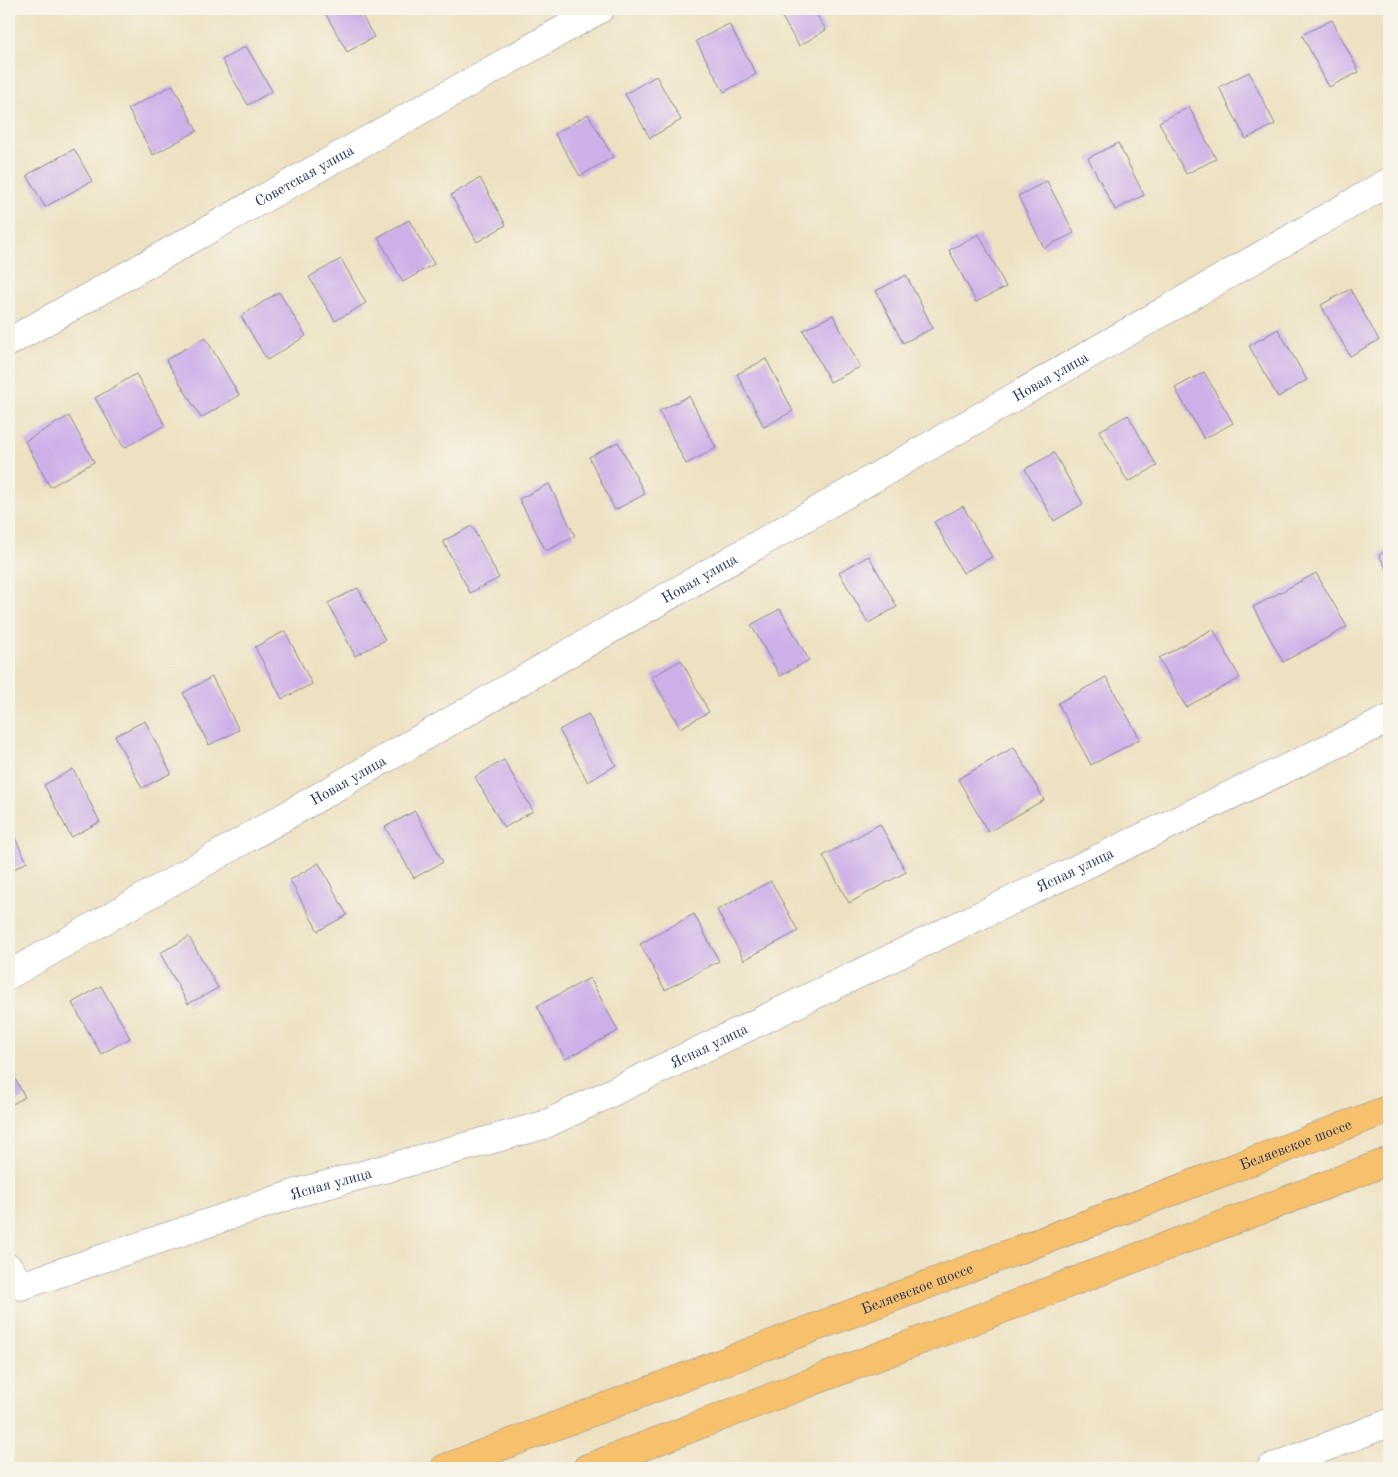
<svg xmlns="http://www.w3.org/2000/svg" width="1398" height="1477" viewBox="0 0 1398 1477" font-family="'Old Standard TT',serif">
	<style>
		.building { fill: #ceb0e9 }
		.lines { fill: none; stroke-linecap: round; stroke-linejoin: round }
		.minor-casing { stroke: #848890; stroke-width: 29 }
		.primary-casing { stroke: #848890; stroke-width: 29 }
		.minor { stroke: #fff; stroke-width: 28 }
		.primary { stroke: #f7c06c; stroke-width: 28 }
		.labels { text-anchor: middle; stroke-width: 4; stroke-linejoin: round; paint-order: stroke }
		.street-label { font-size: 15px; fill: #1b2f5e; stroke: #f7f3e8 }
	</style>
	<rect width="100%" height="100%" fill="#f7f3e8"/>
	<filter id="ink" filterUnits="userSpaceOnUse"><feTurbulence type="fractalNoise" baseFrequency=".02" numOctaves="2"/><feDisplacementMap in="SourceGraphic" scale="10" xChannelSelector="R" yChannelSelector="G"/><feConvolveMatrix kernelMatrix="1 2 1 2 8 2 1 2 1" color-interpolation-filters="sRGB"/></filter>
	<filter id="wash" filterUnits="userSpaceOnUse"><feTurbulence type="fractalNoise" baseFrequency=".0096" numOctaves="4" result="noise"/><feDisplacementMap in="SourceGraphic" scale="20" xChannelSelector="R" yChannelSelector="G"/><feGaussianBlur stdDeviation="1.12" result="paint"/><feColorMatrix in="noise" values="0 0 0 0 0 0 0 0 0 0 0 0 0 0 0 0 0 1.4 0 .05"/><feComposite in="paint" operator="in"/></filter>
	<g filter="url(#wash)">
		<rect width="100%" height="100%" fill="#ede1c1"/>
		<g id="blocks">
			<g class="building">
				<path d="M323 9H358L374 37 347 52Z"/>
				<path d="M777 9H813L826 30 799 46Z"/>
				<path d="M1332 20 1359 72 1329 87 1302 35Z"/>
				<path d="M729 24 756 74 724 92 696 41Z"/>
				<path d="M246 46 272 91 248 105 222 60Z"/>
				<path d="M1249 72 1275 124 1246 139 1219 87Z"/>
				<path d="M656 76 681 120 650 138 625 94Z"/>
				<path d="M173 85 197 131 153 155 128 109Z"/>
				<path d="M1189 107 1216 159 1186 174 1159 122Z"/>
				<path d="M588 114 613 157 580 176 555 134Z"/>
				<path d="M1118 143 1144 195 1115 210 1088 158Z"/>
				<path d="M74 149 92 181 45 207 27 175Z"/>
				<path d="M480 178 506 225 477 242 451 195Z"/>
				<path d="M1047 181 1074 233 1044 248 1018 196Z"/>
				<path d="M409 220 434 264 403 282 378 237Z"/>
				<path d="M979 234 1006 287 976 302 949 250Z"/>
				<path d="M341 259 366 303 335 321 309 277Z"/>
				<path d="M906 275 933 328 903 343 876 291Z"/>
				<path d="M1350 289 1379 340 1350 356 1321 305Z"/>
				<path d="M279 292 306 336 267 360 241 316Z"/>
				<path d="M833 315 860 367 830 382 803 330Z"/>
				<path d="M1278 329 1307 380 1278 397 1249 346Z"/>
				<path d="M205 337 239 395 201 418 166 360Z"/>
				<path d="M766 359 793 411 764 427 737 374Z"/>
				<path d="M1204 372 1233 423 1204 439 1175 388Z"/>
				<path d="M136 374 165 425 124 448 95 398Z"/>
				<path d="M689 396 716 448 686 464 659 411Z"/>
				<path d="M1128 415 1157 466 1128 482 1099 431Z"/>
				<path d="M69 416 94 462 50 487 25 441Z"/>
				<path d="M618 442 645 494 615 510 589 457Z"/>
				<path d="M1054 453 1083 504 1054 521 1025 469Z"/>
				<path d="M549 484 575 536 546 551 519 499Z"/>
				<path d="M963 506 992 557 963 573 934 522Z"/>
				<path d="M472 526 499 578 470 593 443 541Z"/>
				<path d="M1389 549V574L1379 555Z"/>
				<path d="M869 556 897 607 868 623 839 572Z"/>
				<path d="M1316 573 1347 627 1283 662 1253 607Z"/>
				<path d="M358 588 385 640 355 656 328 603Z"/>
				<path d="M780 609 809 660 780 676 751 625Z"/>
				<path d="M1213 629 1240 678 1186 707 1159 658Z"/>
				<path d="M285 631 312 684 282 699 255 647Z"/>
				<path d="M681 660 709 712 680 728 652 677Z"/>
				<path d="M212 677 239 730 209 745 183 693Z"/>
				<path d="M1106 677 1140 739 1091 765 1058 703Z"/>
				<path d="M588 714 616 765 588 782 559 730Z"/>
				<path d="M145 721 171 773 142 788 115 736Z"/>
				<path d="M1014 747 1044 800 988 832 958 779Z"/>
				<path d="M504 760 533 811 504 828 475 777Z"/>
				<path d="M73 769 100 822 71 837 44 785Z"/>
				<path d="M415 811 443 862 414 878 385 827Z"/>
				<path d="M880 824 906 872 849 903 823 856Z"/>
				<path d="M9 826 27 862 9 872Z"/>
				<path d="M319 863 347 915 318 931 290 880Z"/>
				<path d="M771 881 798 931 744 960 717 910Z"/>
				<path d="M694 914 719 961 665 990 640 944Z"/>
				<path d="M189 937 218 988 188 1004 160 953Z"/>
				<path d="M590 978 618 1031 565 1059 537 1006Z"/>
				<path d="M101 986 130 1038 101 1054 72 1003Z"/>
				<path d="M9 1068 25 1097 9 1106Z"/>
			</g>
		</g>
	</g>
	<g filter="url(#ink)">
		<use href="#blocks" fill-opacity="0" stroke="#848890" stroke-width="1"/>
		<g class="lines">
			<defs>
				<g id="minor">
					<path id="s1" d="M9 342 600 9"/>
					<path id="s2" d="M9 975 1389 182"/>
					<path id="s3" d="M9 1268 21 1286 300 1192 544 1125 1389 719"/>
					<path d="M1271 1468 1389 1423"/>
				</g>
				<g id="primary">
					<path id="s4" d="M445 1468 1389 1109"/>
					<path d="M587 1468 1389 1161"/>
				</g>
			</defs>
			<use href="#minor" class="minor-casing"/>
			<use href="#primary" class="primary-casing"/>
			<use href="#minor" class="minor"/>
			<use href="#primary" class="primary"/>
		</g>
	</g>
	<g class="labels">
		<g class="street-label">
			<text dy="5" stroke="none"><textPath href="#s1" startOffset="339">Советская улица</textPath></text>
			<text dy="5" stroke="none"><textPath href="#s2" startOffset="1201">Новая улица</textPath></text>
			<text dy="5" stroke="none"><textPath href="#s2" startOffset="796">Новая улица</textPath></text>
			<text dy="5" stroke="none"><textPath href="#s2" startOffset="391">Новая улица</textPath></text>
			<text dy="5" stroke="none"><textPath href="#s3" startOffset="1158">Ясная улица</textPath></text>
			<text dy="5" stroke="none"><textPath href="#s3" startOffset="752">Ясная улица</textPath></text>
			<text dy="5" stroke="none"><textPath href="#s4" startOffset="910">Беляевское шоссе</textPath></text>
			<text dy="5" stroke="none"><textPath href="#s3" startOffset="348">Ясная улица</textPath></text>
			<text dy="5" stroke="none"><textPath href="#s4" startOffset="505">Беляевское шоссе</textPath></text>
		</g>
	</g>
	<rect width="1398" height="1477" fill="none" stroke="#f7f3e8" stroke-width="30"/>
</svg>
